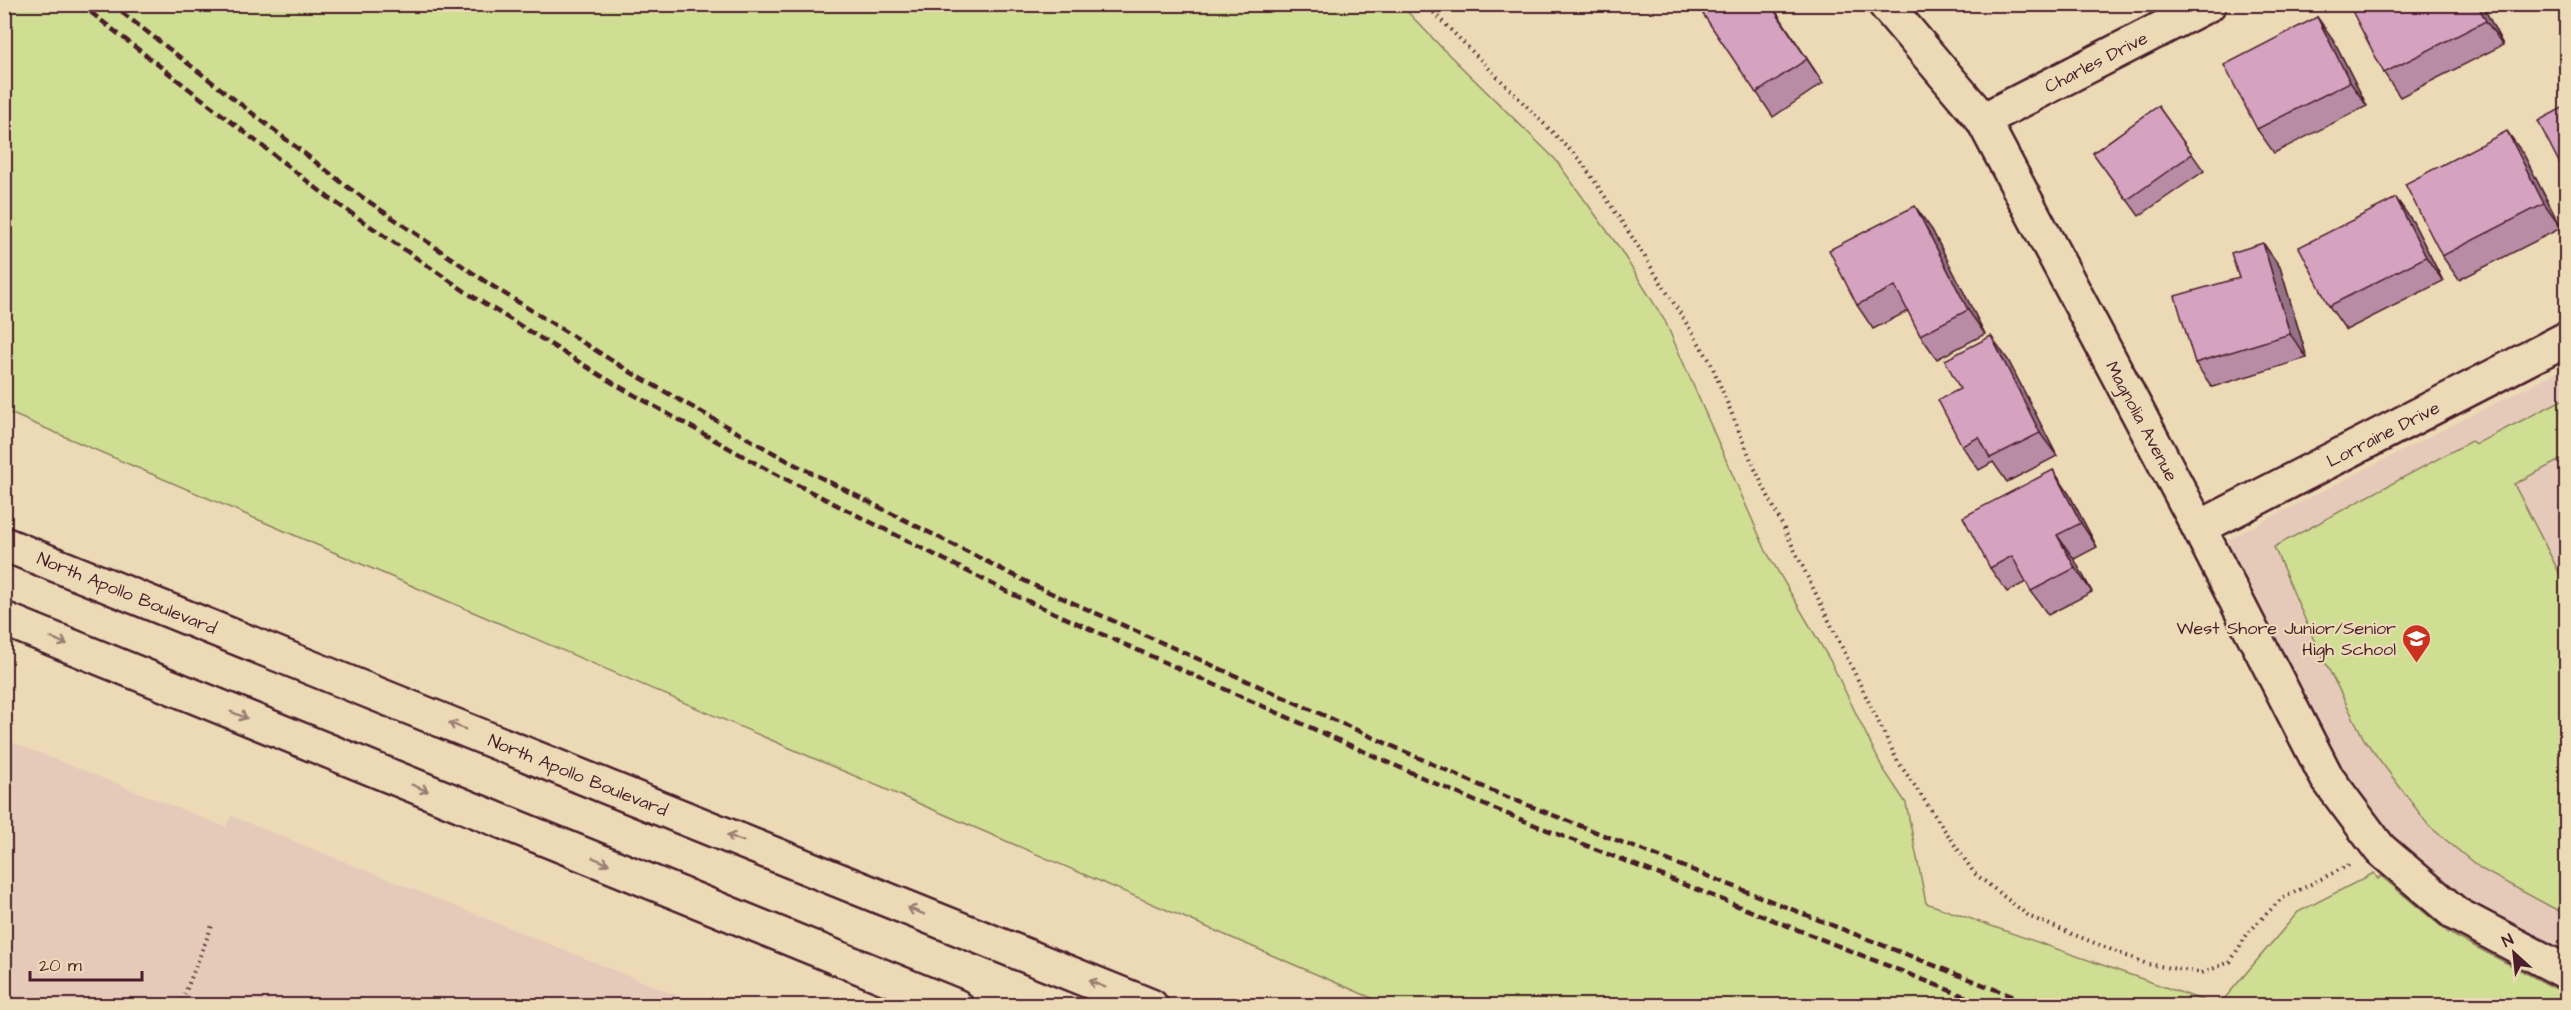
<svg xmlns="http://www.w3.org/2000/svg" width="2571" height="1010" viewBox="0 0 2571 1010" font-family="'Architects Daughter',sans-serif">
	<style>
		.built { fill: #e5cab9 }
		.green { fill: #cfde92; stroke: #8c7e5e; stroke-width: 1.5 }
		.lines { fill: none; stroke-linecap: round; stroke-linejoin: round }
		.minor-casing { stroke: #4a1f2b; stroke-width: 38 }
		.path { stroke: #4a1f2b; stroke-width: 4; stroke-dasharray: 1.5 4.5; stroke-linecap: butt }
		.minor { stroke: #ecdab7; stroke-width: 33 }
		.rail { stroke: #4a1f2b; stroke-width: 4.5; stroke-dasharray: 9 4.5; stroke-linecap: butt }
		.wall { fill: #b78ca4; stroke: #4a1f2b; stroke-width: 1.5 }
		.shaded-wall { fill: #957286; stroke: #4a1f2b; stroke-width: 1.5 }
		.building { fill: #d5a3bf; stroke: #4a1f2b; stroke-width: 1.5 }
		.oneway { stroke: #9b7c71 }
		.labels { text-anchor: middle; stroke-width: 4.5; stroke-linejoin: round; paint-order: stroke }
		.street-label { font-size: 18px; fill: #4a1f2b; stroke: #ecdab7 }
		.poi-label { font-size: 18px; fill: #4a1f2b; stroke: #ecdab7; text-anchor: end }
	</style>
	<rect width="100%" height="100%" fill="#ecdab7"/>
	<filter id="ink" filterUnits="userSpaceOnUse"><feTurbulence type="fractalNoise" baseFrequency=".0167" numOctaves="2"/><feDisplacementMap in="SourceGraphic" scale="12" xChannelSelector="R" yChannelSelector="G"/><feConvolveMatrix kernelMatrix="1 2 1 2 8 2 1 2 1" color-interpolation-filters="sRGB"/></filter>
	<g filter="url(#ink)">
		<g class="built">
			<path d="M2566 367V972L2380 849 2209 549Z"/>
			<path d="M4 739 226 827 231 816 701 1005H5Z"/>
		</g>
		<g class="green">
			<path d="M5 4 1401 5 1443 49 1555 159 1618 246 1665 321 1766 551 1831 662 1882 767 1906 803 1926 903 2216 1005H1388L5 411Z"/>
			<path d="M2566 398V457L2514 484 2566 586V915L2481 869 2429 826 2364 739 2313 638 2274 547 2471 441 2476 444Z"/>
			<path d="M2374 873 2378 879 2381 876 2449 933 2566 994V1005H2219L2298 912Z"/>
		</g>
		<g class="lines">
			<defs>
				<g id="minor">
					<path d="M1885 4 1983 120 2199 528 2327 778 2380 849 2456 914 2566 972"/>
					<path d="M1983 120 2209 4"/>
					<path d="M2199 528 2566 339"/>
					<path d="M4 544 1151 1006"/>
					<path d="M4 619 956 1006"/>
				</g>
			</defs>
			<use href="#minor" class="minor-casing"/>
			<g class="path">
				<path d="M1425 4 1581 161 1636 243 1710 361 1753 465 1897 760 1974 873 2030 917 2147 964 2202 973 2230 962 2248 933 2281 899 2349 865"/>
				<path d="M180 1006 213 923"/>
			</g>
			<use href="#minor" class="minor"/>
			<g class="rail">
				<path d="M80 4 329 198 469 294 613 383 768 470 1012 594 1477 802 1989 1006"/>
				<path d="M111 4 349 188 489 284 632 373 788 461 1031 584 1497 793 2037 1006"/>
			</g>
		</g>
		<g class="wall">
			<path d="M1698 4H1771L1823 83 1773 117Z"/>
			<path d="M2482 4 2503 45 2400 97 2384 73Z"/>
			<path d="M2515 4H2534L2520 11Z"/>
			<path d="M2317 17 2334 41 2367 106 2274 153 2257 129Z"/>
			<path d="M2158 106 2204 171 2139 216 2093 153Z"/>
			<path d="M2524 155 2561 228 2459 280 2442 256Z"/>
			<path d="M2413 222 2443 281 2346 330 2329 306Z"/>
			<path d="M1932 230 1985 334 1937 359 1920 335 1908 311 1873 329 1857 305Z"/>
			<path d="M2263 243 2280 267 2307 358 2212 387 2195 363 2239 278Z"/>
			<path d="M2008 360 2057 456 2007 482 1993 462 1979 470 1962 446 1960 389Z"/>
			<path d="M2053 470 2069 494 2097 547 2074 559 2092 592 2048 615 2031 591 2026 582 2007 592 1990 568Z"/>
		</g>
		<g class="shaded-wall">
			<path d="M1770 4H1771L1823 83 1807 59Z"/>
			<path d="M2477 4H2482L2503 45 2486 21Z"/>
			<path d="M2317 17 2334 41 2367 106 2350 82Z"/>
			<path d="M2507 131 2524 155 2561 228 2544 204Z"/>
			<path d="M2396 198 2413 222 2443 281 2426 257Z"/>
			<path d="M1915 206 1932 230 1985 334 1968 310Z"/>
			<path d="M2263 243 2280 267 2307 358 2290 334Z"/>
			<path d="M1991 336 2008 360 2057 456 2040 433Z"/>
			<path d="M2053 470 2069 494 2097 547 2081 523Z"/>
			<path d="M2057 535 2074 559 2092 592 2075 568Z"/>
		</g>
		<g class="building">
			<path d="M1698 4H1770L1807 59 1756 93 1697 5Z"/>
			<path d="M2359 4H2477L2486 21 2384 73 2351 9Z"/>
			<path d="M2317 17 2350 82 2257 129 2224 65Z"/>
			<path d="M2158 106 2192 154 2127 200 2093 153Z"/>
			<path d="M2566 106V176L2538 121Z"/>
			<path d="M2507 131 2544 204 2442 256 2405 184Z"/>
			<path d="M2396 198 2426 257 2329 306 2299 247Z"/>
			<path d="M1915 206 1968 310 1920 335 1895 286 1857 305 1829 250Z"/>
			<path d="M2263 243 2290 334 2195 363 2175 296 2239 278 2231 253Z"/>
			<path d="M1991 336 2040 433 1990 458 1979 437 1962 446 1938 400 1960 389 1945 360Z"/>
			<path d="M2053 470 2081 523 2057 535 2075 568 2031 591 2012 556 1990 568 1963 517Z"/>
		</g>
		<defs><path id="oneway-shaft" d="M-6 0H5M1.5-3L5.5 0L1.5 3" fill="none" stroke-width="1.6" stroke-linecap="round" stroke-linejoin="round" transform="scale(1.5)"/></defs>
		<g class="oneway">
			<use href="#oneway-shaft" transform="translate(59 641) rotate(22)"/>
			<use href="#oneway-shaft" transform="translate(239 715) rotate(22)"/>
			<use href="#oneway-shaft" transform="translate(457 726) rotate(-158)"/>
			<use href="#oneway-shaft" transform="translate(420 788) rotate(22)"/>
			<use href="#oneway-shaft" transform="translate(735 838) rotate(-158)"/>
			<use href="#oneway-shaft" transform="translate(601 861) rotate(22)"/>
			<use href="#oneway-shaft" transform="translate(916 911) rotate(-158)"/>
			<use href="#oneway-shaft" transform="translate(1097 984) rotate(-158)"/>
		</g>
	</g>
	<defs>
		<symbol id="school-pin" viewBox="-11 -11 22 30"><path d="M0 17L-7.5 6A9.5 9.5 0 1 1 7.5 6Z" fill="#c8321e" stroke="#ecdab7"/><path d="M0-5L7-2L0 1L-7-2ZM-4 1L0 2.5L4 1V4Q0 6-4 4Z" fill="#fff"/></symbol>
	</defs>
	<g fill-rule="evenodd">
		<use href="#school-pin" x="2400" y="622" width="33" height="45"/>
	</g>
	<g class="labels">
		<g class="street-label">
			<text transform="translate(2096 62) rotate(-27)" y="6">Charles Drive</text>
			<text transform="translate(2142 421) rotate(62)" y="6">Magnolia Avenue</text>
			<text transform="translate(2383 434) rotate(-27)" y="6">Lorraine Drive</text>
			<text transform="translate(127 593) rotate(22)" y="6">North Apollo Boulevard</text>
			<text transform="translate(578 775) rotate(22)" y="6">North Apollo Boulevard</text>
		</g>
		<g class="poi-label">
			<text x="2396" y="634">West Shore Junior/Senior<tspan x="2396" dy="21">High School</tspan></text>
		</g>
	</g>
	<rect width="2571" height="1010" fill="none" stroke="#ecdab7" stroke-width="24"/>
	<rect x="12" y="12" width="2547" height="986" fill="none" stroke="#4a1f2b" stroke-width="2" filter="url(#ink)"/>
	<g transform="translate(2514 953) rotate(333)" stroke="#ecdab7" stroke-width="4.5" paint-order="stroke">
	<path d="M0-4.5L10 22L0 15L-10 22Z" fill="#4a1f2b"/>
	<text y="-9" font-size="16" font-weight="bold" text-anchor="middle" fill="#4a1f2b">N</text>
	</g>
	<path d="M30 971v9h112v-9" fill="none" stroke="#4a1f2b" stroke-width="3"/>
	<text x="39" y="971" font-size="18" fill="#4a1f2b" stroke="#ecdab7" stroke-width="4.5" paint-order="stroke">20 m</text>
</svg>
